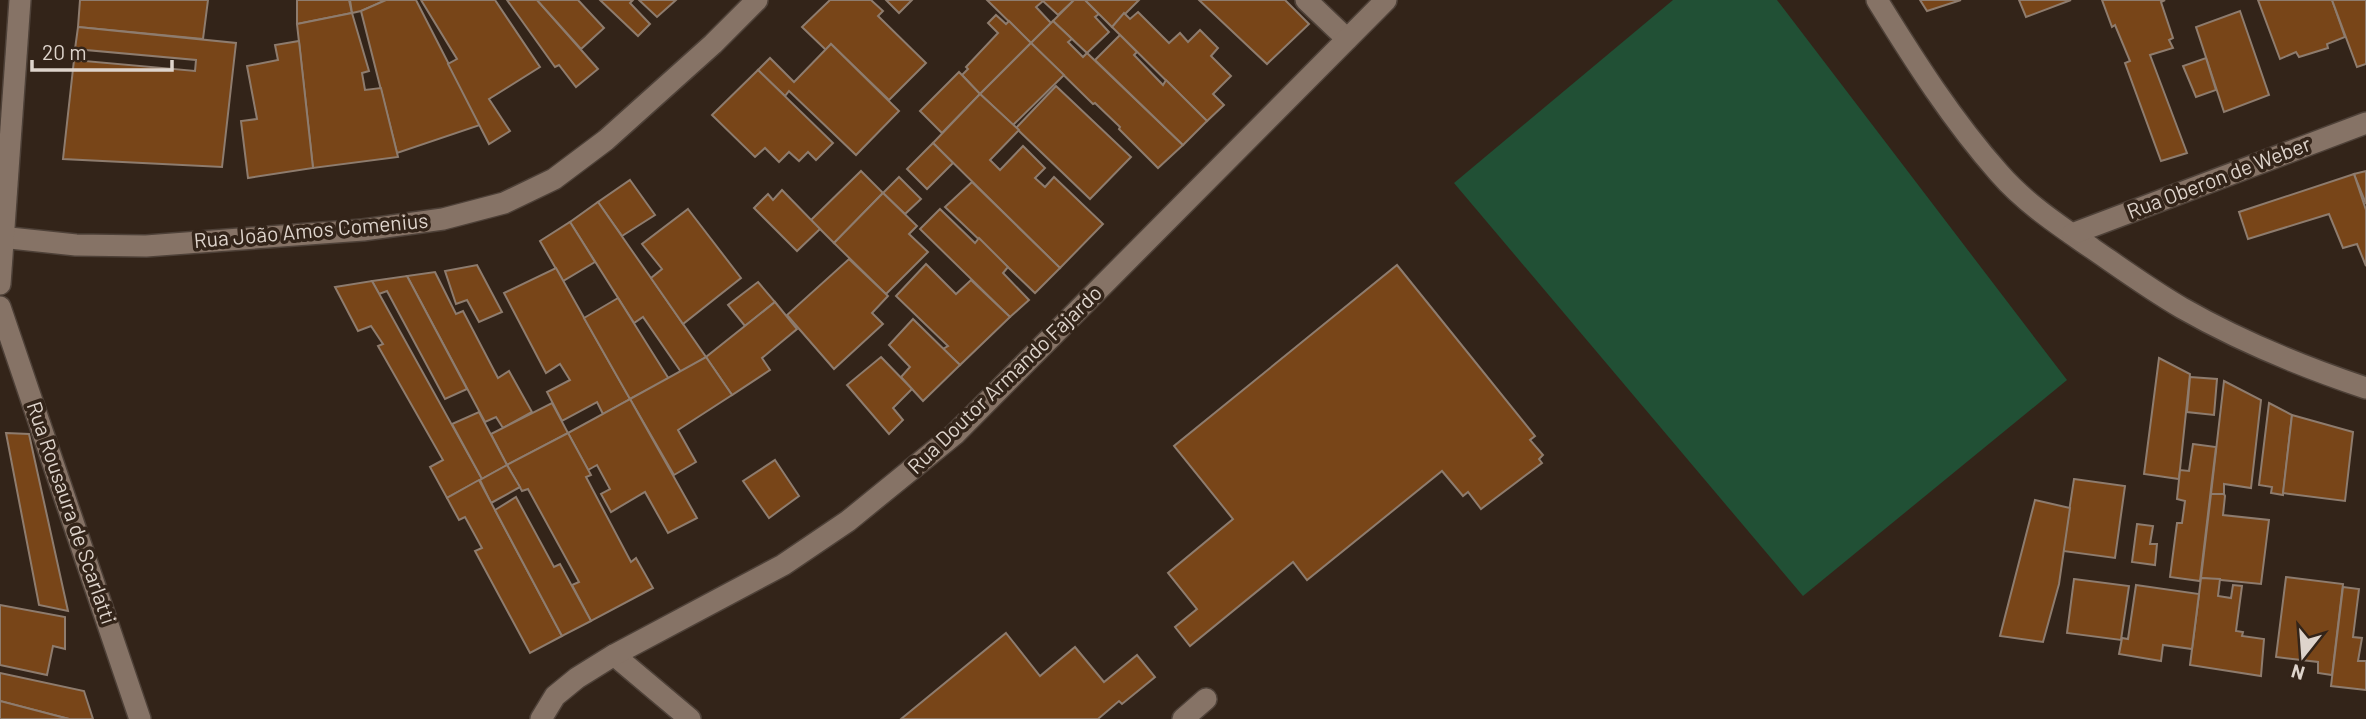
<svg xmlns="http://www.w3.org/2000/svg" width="2366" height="719" viewBox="0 0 2366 719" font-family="Barlow,sans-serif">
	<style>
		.grass { fill: #215035 }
		.building { fill: #784518; stroke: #8e7c6e; stroke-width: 2 }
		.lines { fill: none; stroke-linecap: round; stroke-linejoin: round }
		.lane-casing { stroke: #4e4138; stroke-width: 24 }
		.street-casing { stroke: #4e4138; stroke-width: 24 }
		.lane { stroke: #867366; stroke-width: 21 }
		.street { stroke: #867366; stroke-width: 21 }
		.labels { text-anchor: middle; stroke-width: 7; stroke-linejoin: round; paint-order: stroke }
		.street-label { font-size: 21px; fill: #ded4cc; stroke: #332419 }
	</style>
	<rect width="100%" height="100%" fill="#332419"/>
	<path class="grass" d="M1673 0H1777L2067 380 1803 596 1454 183Z"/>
	<g class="building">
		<path d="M80 0H208L203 39 78 27Z"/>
		<path d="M297 0H349L352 13 297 24Z"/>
		<path d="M350 0H386L361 11 352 13Z"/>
		<path d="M386 0H416L480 125 397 153 361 11Z"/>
		<path d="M421 0H495L540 67 489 99 510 131 489 144 448 64 457 59Z"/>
		<path d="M507 0H537L598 69 576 87 559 65 555 67Z"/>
		<path d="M537 0H578L604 28 581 49Z"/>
		<path d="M600 0H633L630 3 650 24 638 36Z"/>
		<path d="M639 0H676L657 17Z"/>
		<path d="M830 0H871L883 11 878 16 926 63 889 100 831 44 826 50 802 27Z"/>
		<path d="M886 0H912L899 13Z"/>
		<path d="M987 0H1074L1058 15 1043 1 1036 7 1051 23 1031 43Z"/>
		<path d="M1074 0H1085L1099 14 1095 17 1109 32 1087 53 1053 21Z"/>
		<path d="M1085 0H1139L1112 27Z"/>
		<path d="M1199 0H1285L1309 24 1267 64Z"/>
		<path d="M1920 0H1961L1927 11Z"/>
		<path d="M2019 0H2071L2026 17Z"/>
		<path d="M2102 0H2165L2161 2 2173 38 2169 40 2173 48 2150 55 2187 153 2161 161 2125 63 2130 61 2115 25 2112 27Z"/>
		<path d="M2258 0H2332L2345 37 2327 44 2328 48 2299 57 2296 52 2280 59Z"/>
		<path d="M2332 0H2366V64L2357 67Z"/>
		<path d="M2240 11 2269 95 2224 112 2196 27Z"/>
		<path d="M1138 12 1169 43 1180 33 1188 42 1200 30 1218 48 1211 56 1231 76 1213 94 1224 105 1207 121 1112 27 1124 13 1130 19Z"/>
		<path d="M352 13 369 71 362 73 365 90 381 88 398 157 313 168 297 24Z"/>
		<path d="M996 15 1006 24 1009 21 1031 43 980 94 962 75 968 69 966 67 998 33 988 23Z"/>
		<path d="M1053 21 1072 39 1068 42 1083 57 1087 53 1183 145 1158 168 1119 129 1120 127 1095 103 1093 104 1031 43Z"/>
		<path d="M78 27 236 43 222 167 63 159 74 60 195 71 196 60 75 49Z"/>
		<path d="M1120 35 1137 52 1134 55 1163 85 1166 80 1207 121 1183 145 1095 60Z"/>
		<path d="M299 41 313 168 248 178 241 121 257 119 247 66 278 60 275 45Z"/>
		<path d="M1031 43 1064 75 1013 125 980 94Z"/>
		<path d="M831 44 899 111 856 155 789 91 785 96 758 70 770 58 794 82Z"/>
		<path d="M2206 58 2216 90 2196 97 2183 66Z"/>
		<path d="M758 70 833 143 816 160 808 152 799 161 789 152 779 162 765 148 755 157 712 115Z"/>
		<path d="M959 72 980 94 942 133 920 111Z"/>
		<path d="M1056 86 1131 157 1090 199 1016 128Z"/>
		<path d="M980 94 1019 130 990 160 1000 170 1023 146 1045 168 1035 178 1045 187 1054 177 1103 224 1060 268 933 143Z"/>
		<path d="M933 143 953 163 927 189 907 169Z"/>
		<path d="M861 171 883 193 834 243 811 220Z"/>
		<path d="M2366 171V204L2354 174Z"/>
		<path d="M2354 174 2366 210V266L2357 244 2343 248 2329 214 2248 239 2239 212Z"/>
		<path d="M899 177 921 199 905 214 883 193Z"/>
		<path d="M630 180 655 215 622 236 598 202Z"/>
		<path d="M972 182 1060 268 1035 293 945 207Z"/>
		<path d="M782 190 820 229 797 251 754 208 768 194 773 200Z"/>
		<path d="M883 193 917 226 909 234 928 252 886 294 834 243Z"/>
		<path d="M598 202 651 278 706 357 681 372 643 317 634 323 570 222Z"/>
		<path d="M688 209 741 278 683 324 651 278 662 269 642 244Z"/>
		<path d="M940 209 975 243 979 238 1008 267 1003 273 1029 300 1010 317 920 229Z"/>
		<path d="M570 222 595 262 563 281 540 241Z"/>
		<path d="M849 259 888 296 872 313 883 324 834 369 787 315Z"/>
		<path d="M926 264 956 294 971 280 1010 317 960 365 943 349 948 346 896 296Z"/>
		<path d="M477 265 502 312 479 322 467 300 456 304 445 271Z"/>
		<path d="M1397 265 1535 436 1530 440 1543 455 1539 459 1542 463 1481 509 1468 492 1463 496 1442 471 1307 580 1293 562 1190 646 1175 627 1197 609 1168 573 1233 519 1174 446Z"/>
		<path d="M556 268 630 399 603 414 597 402 562 421 547 392 570 380 560 364 546 373 504 293Z"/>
		<path d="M435 272 456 314 463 311 498 378 509 371 532 412 503 428 496 417 485 422 407 276Z"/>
		<path d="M407 276 467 389 445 399 387 291 379 294 372 281Z"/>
		<path d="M372 281 482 479 447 498 430 467 443 460 378 346 383 344 371 326 358 331 335 287Z"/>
		<path d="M758 282 775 302 745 326 728 305Z"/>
		<path d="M618 298 669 379 630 399 584 318Z"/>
		<path d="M775 302 797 329 762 358 770 370 732 395 706 357Z"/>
		<path d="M913 319 960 365 923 401 901 377 910 367 889 345Z"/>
		<path d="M706 357 732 395 678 430 696 462 674 475 630 399Z"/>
		<path d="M881 357 912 389 893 408 903 420 889 434 847 385Z"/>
		<path d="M2159 358 2190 374 2179 479 2144 474Z"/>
		<path d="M2190 377 2217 379 2214 415 2187 412Z"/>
		<path d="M2224 381 2261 400 2251 488 2224 484V494H2211Z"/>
		<path d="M630 399 697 518 668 533 645 492 611 512 601 494 610 489 597 465 588 470 568 433Z"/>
		<path d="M552 403 568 433 507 465 491 434Z"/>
		<path d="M2269 403 2292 415 2283 495 2271 493 2272 487 2259 485Z"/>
		<path d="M479 412 507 465 482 479 452 424Z"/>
		<path d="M2292 415 2353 432 2345 501 2283 493Z"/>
		<path d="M6 433 29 434 68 611 39 605Z"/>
		<path d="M568 433 591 475 586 477 631 562 636 558 653 588 591 621 572 585 579 582 528 489 522 491 507 465Z"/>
		<path d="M2193 444 2216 447 2200 581 2170 577 2177 523H2182L2185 501 2177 499 2180 470 2189 471Z"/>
		<path d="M775 460 799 496 769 518 743 481Z"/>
		<path d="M507 465 520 487 491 503 480 480Z"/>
		<path d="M2074 479 2125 486 2115 558 2063 551Z"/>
		<path d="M479 480 562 636 530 653 475 551 482 548 465 517 459 520 447 498Z"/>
		<path d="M2211 494H2224L2225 496 2223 515 2269 520 2261 584 2201 578Z"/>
		<path d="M516 497 554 567 560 564 591 621 562 636 495 510Z"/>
		<path d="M2035 500 2070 508 2059 584 2043 642 2000 636Z"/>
		<path d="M2137 524 2153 526 2150 544H2157L2155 565 2132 562Z"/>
		<path d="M2286 577 2343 584 2332 675 2318 673V662L2276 657Z"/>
		<path d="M2201 578 2220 579 2218 596 2231 598 2233 585 2242 586 2236 631 2243 632 2242 636 2264 639 2261 676 2190 665Z"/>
		<path d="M2074 579 2129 586 2121 640 2067 633Z"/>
		<path d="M2136 585 2199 594 2192 649 2163 645 2161 661 2119 654 2122 638 2128 639Z"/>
		<path d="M2343 587 2359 589 2353 637 2362 638 2358 661H2366V690L2331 686Z"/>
		<path d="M0 605 65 617V649L53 646 47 675 0 665Z"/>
		<path d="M1006 633 1040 676 1075 647 1104 682 1137 655 1155 677 1122 704 1119 701 1098 719H901Z"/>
		<path d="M0 673 84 691 93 719H69L0 701Z"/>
		<path d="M0 701 69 719H0Z"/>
	</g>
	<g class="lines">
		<defs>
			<g id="lane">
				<path d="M1306 0 1347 39"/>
				<path d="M614 655 690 719"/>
				<path d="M1183 719 1206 699"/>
			</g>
			<g id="street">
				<path d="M1877 0C1914 60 1952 120 1999 173 2026 204 2060 226 2093 249 2122 269 2151 290 2182 308 2240 341 2303 367 2366 388"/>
				<path d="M2072 234 2366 123"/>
				<path d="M0 237 76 245 146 246 363 230 443 219 504 203 554 179 606 140 713 44 757 0"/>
				<path d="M0 284 20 0"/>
				<path d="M0 307 140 719"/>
				<path d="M541 719 555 696 577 678 614 655 783 565 848 521 955 434 1386 0"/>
			</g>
		</defs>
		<use href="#lane" class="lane-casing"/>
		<use href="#street" class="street-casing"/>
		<use href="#lane" class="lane"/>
		<use href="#street" class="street"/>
	</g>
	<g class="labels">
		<g class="street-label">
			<text transform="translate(2219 178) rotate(-21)" y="7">Rua Oberon de Weber</text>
			<text transform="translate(311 231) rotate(-5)" y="7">Rua João Amos Comenius</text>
			<text transform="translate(1005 380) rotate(-44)" y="7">Rua Doutor Armando Fajardo</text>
			<text transform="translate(71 513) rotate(71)" y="7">Rua Rousaura de Scarlatti</text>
		</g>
	</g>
	<g transform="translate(2303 656) rotate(197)" stroke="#332419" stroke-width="5" paint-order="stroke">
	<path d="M0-5L12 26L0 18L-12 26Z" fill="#ded4cc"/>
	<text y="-10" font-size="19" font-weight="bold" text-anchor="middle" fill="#ded4cc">N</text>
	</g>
	<path d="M32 60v10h140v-10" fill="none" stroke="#ded4cc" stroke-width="3.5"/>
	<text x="42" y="60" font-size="21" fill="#ded4cc" stroke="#332419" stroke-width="5" paint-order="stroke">20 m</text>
</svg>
